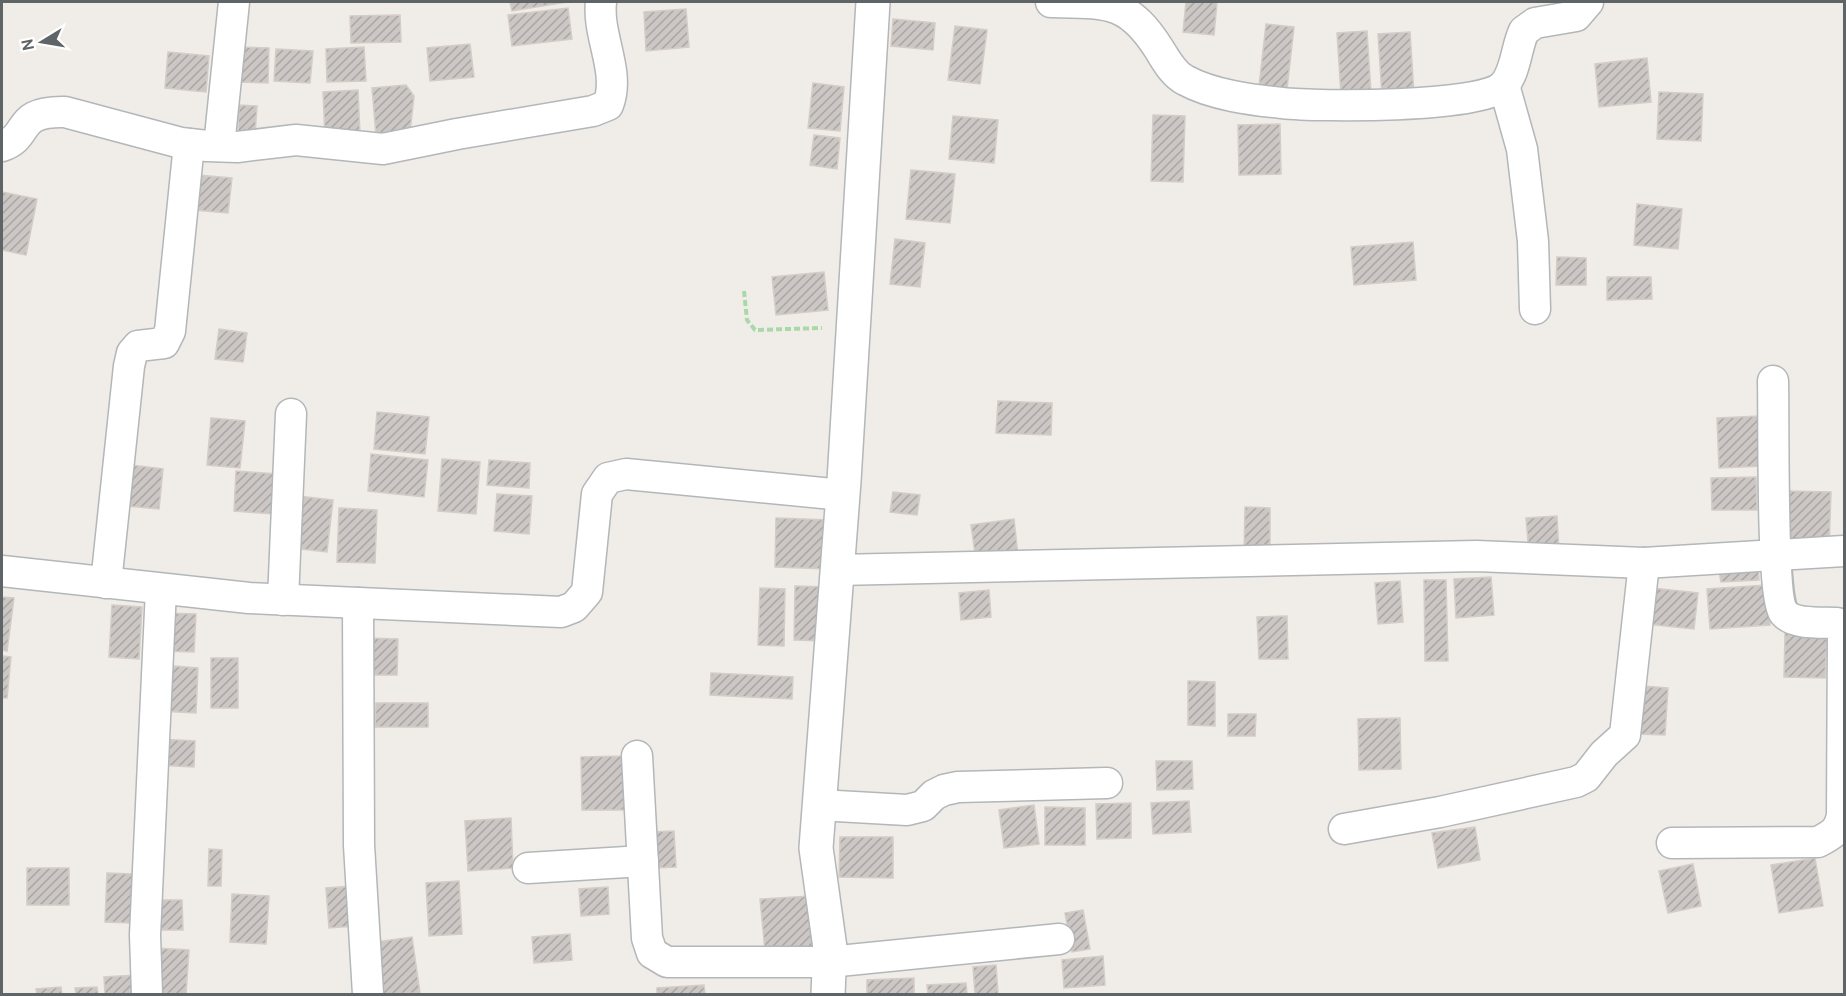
<svg xmlns="http://www.w3.org/2000/svg" width="1846" height="996" viewBox="0 0 1846 996" font-family="Cabin,sans-serif">
	<style>
		.building { fill: url(#building-hatch); stroke: #d5ccc6; stroke-width: 1.5 }
		.lines { fill: none; stroke-linecap: round; stroke-linejoin: round }
		.minor-casing { stroke: #b3b7b9; stroke-width: 33 }
		.tertiary-casing { stroke: #b3b7b9; stroke-width: 36 }
		.path { stroke: #aad9a9; stroke-width: 4; stroke-dasharray: 6 3; stroke-linecap: butt }
		.minor { stroke: #fff; stroke-width: 30 }
		.tertiary { stroke: #fff; stroke-width: 33 }
	</style>
	<defs>
		<pattern id="building-hatch" width="6" height="6" patternUnits="userSpaceOnUse" patternTransform="scale(1.5)"><rect width="6" height="6" fill="#ccc7c4"/><path d="M-1 1l2-2M0 6l6-6M5 7l2-2" fill="none" stroke="#a9a5a3"/></pattern>
	</defs>
	<rect width="100%" height="100%" fill="#f0ece8"/>
	<g class="building">
		<path d="M510 2H567L512 11Z"/>
		<path d="M1186 2H1217L1214 35 1183 32Z"/>
		<path d="M568 8 572 39 512 46 508 15Z"/>
		<path d="M686 9 689 47 646 51 644 12Z"/>
		<path d="M400 15 401 42 351 43 350 16Z"/>
		<path d="M893 19 935 23 933 50 891 46Z"/>
		<path d="M1266 24 1294 27 1287 89 1259 86Z"/>
		<path d="M955 26 987 30 980 84 948 80Z"/>
		<path d="M1367 31 1371 93 1341 95 1337 33Z"/>
		<path d="M1410 32 1414 94 1382 96 1378 34Z"/>
		<path d="M470 44 474 77 430 81 427 48Z"/>
		<path d="M239 47 269 48 268 83 238 82Z"/>
		<path d="M364 47 366 81 327 82 326 49Z"/>
		<path d="M276 49 313 51 310 83 274 81Z"/>
		<path d="M168 52 209 56 206 92 165 88Z"/>
		<path d="M1647 58 1651 102 1599 107 1595 64Z"/>
		<path d="M813 83 844 87 840 131 808 128Z"/>
		<path d="M406 85 414 96 410 132 376 135 372 88Z"/>
		<path d="M358 90 360 134 325 136 323 92Z"/>
		<path d="M1659 92 1703 94 1701 141 1657 139Z"/>
		<path d="M239 105 257 106 255 135H238Z"/>
		<path d="M1153 115 1185 116 1183 182 1151 181Z"/>
		<path d="M953 116 998 120 994 163 949 159Z"/>
		<path d="M1280 124 1281 174 1239 175 1238 125Z"/>
		<path d="M814 135 840 138 837 169 810 165Z"/>
		<path d="M911 170 955 174 950 223 906 219Z"/>
		<path d="M197 175 232 178 228 213 194 210Z"/>
		<path d="M2 192 37 199 26 255 2 250Z"/>
		<path d="M1637 204 1682 209 1678 249 1634 245Z"/>
		<path d="M895 239 925 243 920 287 890 284Z"/>
		<path d="M1413 242 1416 280 1354 285 1351 247Z"/>
		<path d="M1557 257 1586 258V285H1556Z"/>
		<path d="M824 272 828 310 776 315 772 277Z"/>
		<path d="M1607 277H1651L1652 299 1607 300Z"/>
		<path d="M219 329 247 333 243 362 215 359Z"/>
		<path d="M998 401 1052 403 1051 435 996 433Z"/>
		<path d="M377 412 429 417 425 454 374 449Z"/>
		<path d="M1760 416 1763 466 1719 468 1717 418Z"/>
		<path d="M211 418 245 421 240 468 207 465Z"/>
		<path d="M371 454 428 460 424 497 368 491Z"/>
		<path d="M442 459 480 462 476 514 438 511Z"/>
		<path d="M489 460 530 463 529 488 487 485Z"/>
		<path d="M131 465 163 469 159 509 127 506Z"/>
		<path d="M236 471 277 474 274 514 234 511Z"/>
		<path d="M1756 477 1757 510H1712L1711 478Z"/>
		<path d="M1788 491 1831 492 1829 549 1787 547Z"/>
		<path d="M893 492 920 495 917 515 890 512Z"/>
		<path d="M497 494 532 496 529 534 494 531Z"/>
		<path d="M297 496 333 500 327 552 292 548Z"/>
		<path d="M1245 507 1270 508V554L1244 553Z"/>
		<path d="M339 508 377 510 375 563 337 562Z"/>
		<path d="M1557 516 1559 552 1529 554 1526 518Z"/>
		<path d="M776 518 829 520 828 569 775 567Z"/>
		<path d="M1014 519 1018 555 976 561 971 525Z"/>
		<path d="M1758 564 1759 580 1721 582 1718 566Z"/>
		<path d="M1491 577 1494 615 1456 618 1454 579Z"/>
		<path d="M1424 580H1446L1448 661H1425Z"/>
		<path d="M1400 581 1403 622 1378 624 1375 583Z"/>
		<path d="M1767 585 1770 625 1710 629 1707 589Z"/>
		<path d="M795 586 826 587 824 641 794 640Z"/>
		<path d="M760 588 785 589 784 646 758 645Z"/>
		<path d="M1652 588 1698 593 1694 629 1647 624Z"/>
		<path d="M989 590 991 617 961 620 959 593Z"/>
		<path d="M2 597 14 598 7 651 2 650Z"/>
		<path d="M112 605 142 607 139 659 109 657Z"/>
		<path d="M164 613 196 614 194 652 162 651Z"/>
		<path d="M1287 616 1288 659H1259L1257 617Z"/>
		<path d="M1785 633 1827 635 1825 678 1784 677Z"/>
		<path d="M365 638 398 639 397 675H364Z"/>
		<path d="M2 656 11 657 7 698H2Z"/>
		<rect x="211" y="658" width="27" height="50"/>
		<path d="M162 665 198 668 196 713 159 711Z"/>
		<path d="M711 673 793 677 792 699 710 695Z"/>
		<path d="M1188 681 1215 682V726L1188 725Z"/>
		<path d="M1642 686 1668 688 1665 735 1639 734Z"/>
		<path d="M376 703H428V727H375Z"/>
		<path d="M1228 714H1256L1255 736H1228Z"/>
		<path d="M1400 718 1401 769 1359 770 1358 719Z"/>
		<path d="M159 739 195 741 194 767 157 765Z"/>
		<path d="M629 756 630 810H582L581 757Z"/>
		<path d="M1156 761H1192L1193 789 1157 790Z"/>
		<path d="M1189 801 1191 832 1153 834 1151 803Z"/>
		<path d="M1131 803V838L1097 839 1096 804Z"/>
		<path d="M1034 805 1039 844 1004 848 999 810Z"/>
		<path d="M1045 807 1085 808V845H1045Z"/>
		<path d="M511 818 513 868 468 871 465 821Z"/>
		<path d="M1475 827 1480 860 1438 868 1432 833Z"/>
		<path d="M674 831 676 867 654 868 652 832Z"/>
		<path d="M840 837H893V878L839 877Z"/>
		<path d="M209 849 222 850 221 886H208Z"/>
		<path d="M1815 858 1823 906 1779 913 1771 865Z"/>
		<path d="M1693 864 1701 906 1668 913 1659 871Z"/>
		<rect x="27" y="868" width="42" height="37"/>
		<path d="M107 873 133 874 132 923 105 922Z"/>
		<path d="M459 881 462 934 429 936 426 883Z"/>
		<path d="M353 886 355 926 329 928 326 888Z"/>
		<path d="M608 887 609 914 581 916 579 889Z"/>
		<path d="M232 894 269 896 266 944 230 942Z"/>
		<path d="M810 896 814 947 765 951 760 899Z"/>
		<path d="M151 900H182L183 930H152Z"/>
		<path d="M1083 910 1090 949 1072 952 1065 913Z"/>
		<path d="M570 934 572 960 534 963 532 937Z"/>
		<path d="M412 937 420 993 377 994 369 943Z"/>
		<path d="M155 948 189 950 186 994 152 993Z"/>
		<path d="M1103 956 1105 985 1064 988 1062 960Z"/>
		<path d="M996 965 998 994H975L973 967Z"/>
		<path d="M137 975 138 994H105L104 977Z"/>
		<path d="M914 978V994H867V980Z"/>
		<path d="M966 983 967 994H928L927 985Z"/>
		<path d="M704 985 705 994H657V988Z"/>
		<path d="M61 987 62 994H37L36 989Z"/>
		<path d="M97 987 98 994H76L75 988Z"/>
	</g>
	<g class="lines">
		<defs>
			<g id="minor">
				<path d="M1051 2C1107 3 1128 0 1159 49 1166 60 1173 74 1185 80 1212 95 1252 100 1282 103 1318 107 1480 108 1503 86 1516 73 1516 47 1524 31L1535 23 1576 16 1588 2"/>
				<path d="M1504 85 1522 149 1533 241 1535 309"/>
				<path d="M2 146C32 136 13 111 65 112L181 143 207 146 237 147 296 140 383 149 457 134 593 111 608 105C621 72 597 36 601 2"/>
				<path d="M219 146 234 2"/>
				<path d="M837 570 1476 556 1644 563 1844 551"/>
				<path d="M2 571 249 598 561 612 574 607 587 592 597 494 608 478 626 474 843 495"/>
				<path d="M106 583 129 366 132 353 138 346 164 343 170 331 189 144"/>
				<path d="M283 600 291 414"/>
				<path d="M358 603 359 845 368 994"/>
				<path d="M637 756 647 938 652 953 667 962H829L1059 939"/>
				<path d="M819 805 907 810 923 806 934 795 944 790 958 787 1107 783"/>
				<path d="M1344 829 1440 812 1576 782 1586 777 1604 754 1625 735 1644 563"/>
				<path d="M1672 843 1818 842C1832 835 1839 831 1842 815L1843 632 1837 623C1823 622 1794 625 1784 613 1771 598 1774 413 1773 381"/>
				<path d="M528 868 643 861"/>
				<path d="M147 994 145 935 161 589"/>
			</g>
			<path id="tertiary" d="M828 994 830 948 816 848 844 481 873 2"/>
		</defs>
		<use href="#minor" class="minor-casing"/>
		<use href="#tertiary" class="tertiary-casing"/>
		<path class="path" d="M744 291 747 320 755 330 822 328"/>
		<use href="#minor" class="minor"/>
		<use href="#tertiary" class="tertiary"/>
	</g>
	<rect width="1846" height="996" fill="none" stroke="#5f6567" stroke-width="6"/>
	<g transform="translate(42 42) rotate(259)" stroke="#ffffff" stroke-width="4.5" paint-order="stroke">
	<path d="M0-4.5L10 22L0 15L-10 22Z" fill="#5f6567"/>
	<text y="-9" font-size="16" font-weight="bold" text-anchor="middle" fill="#5f6567">N</text>
	</g>
</svg>
